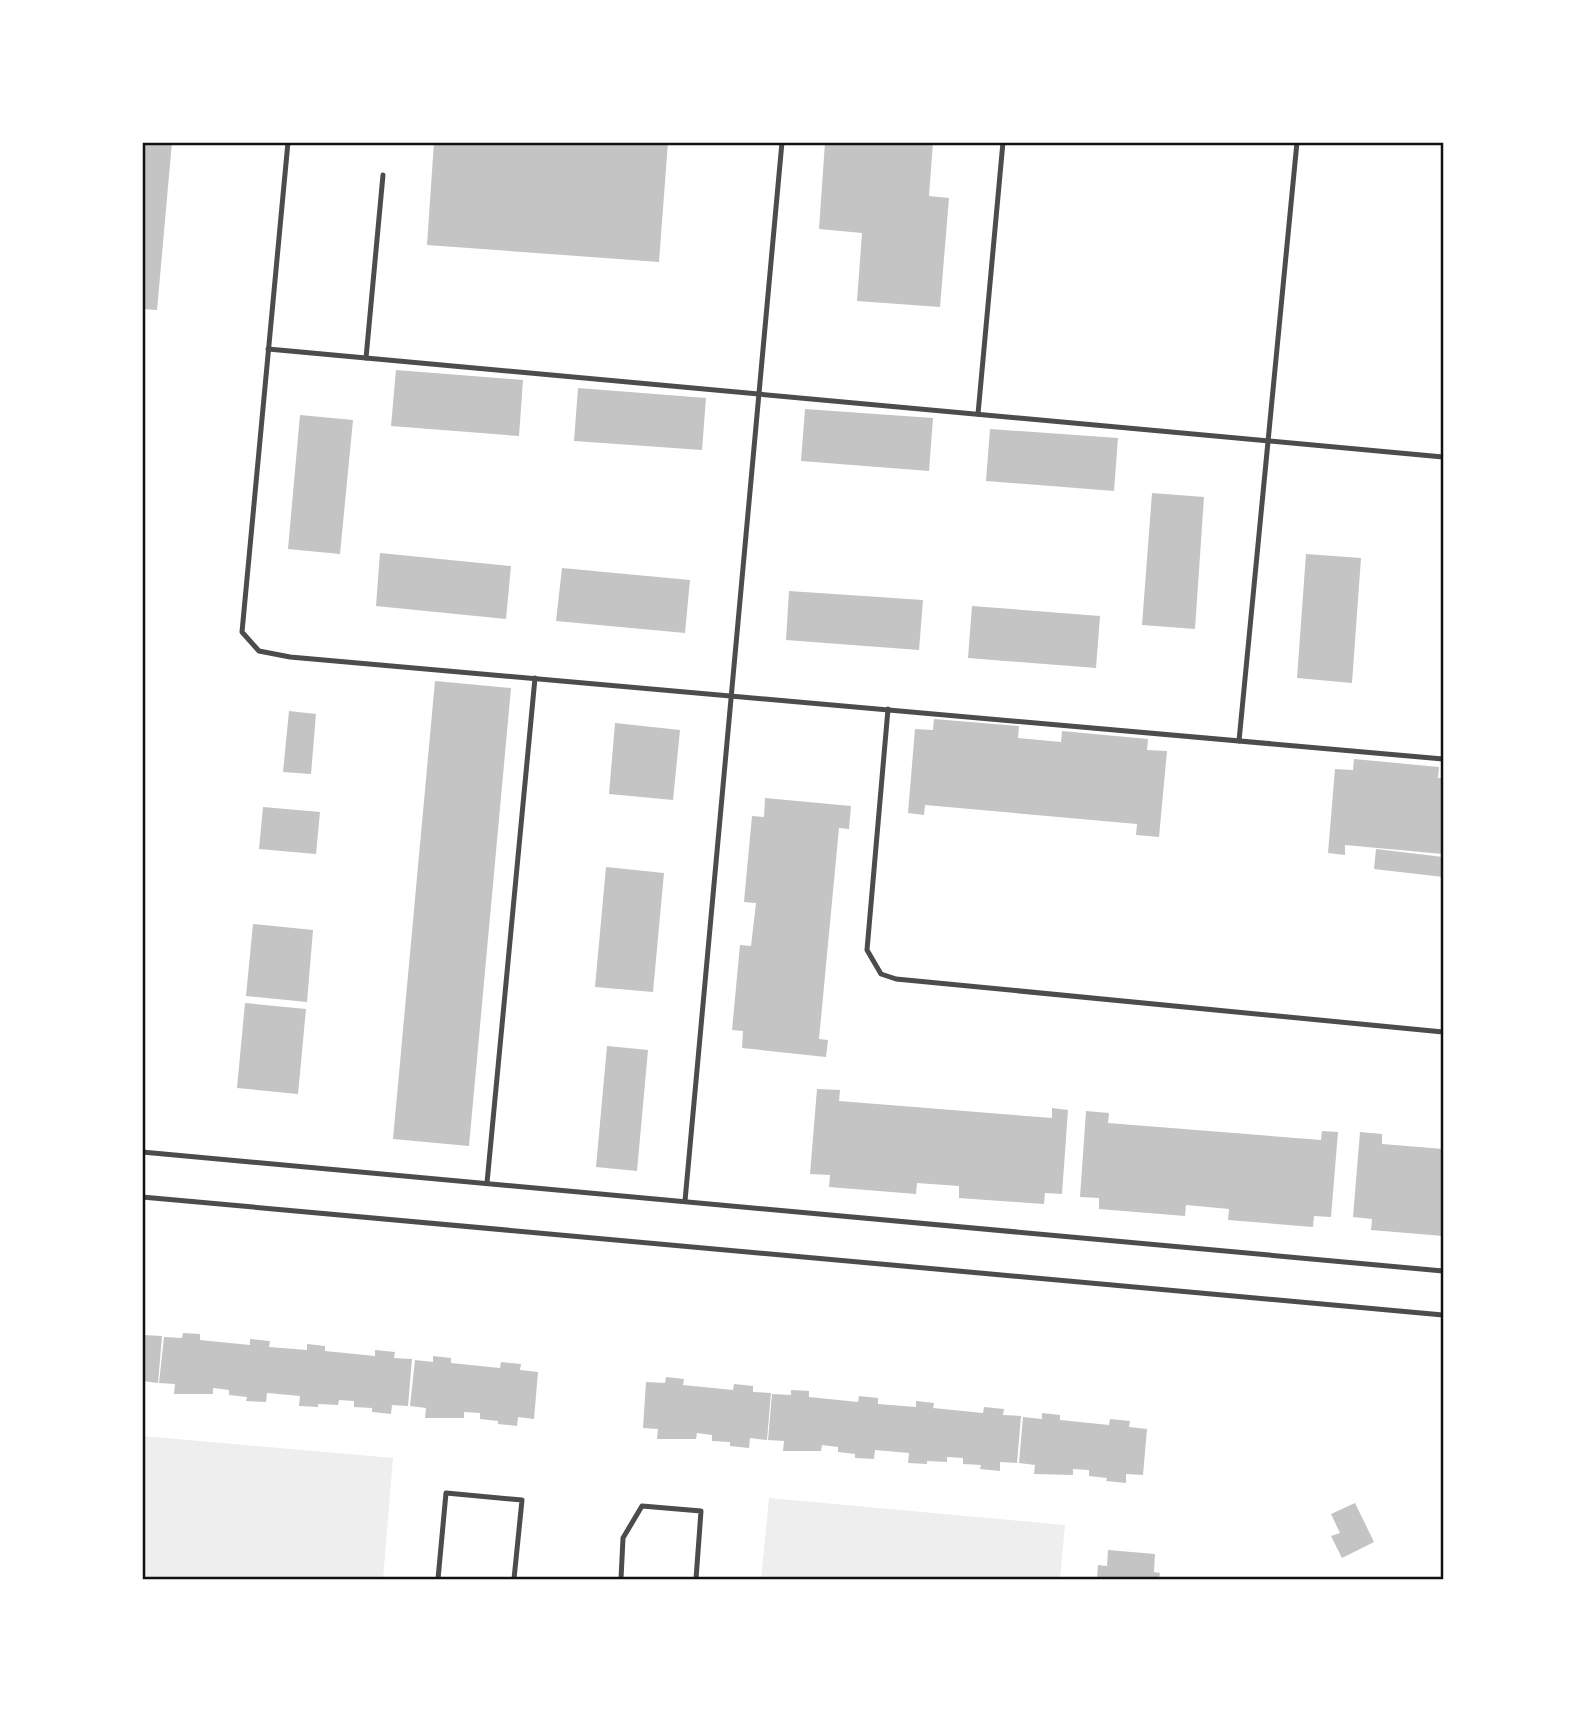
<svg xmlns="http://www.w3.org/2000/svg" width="1585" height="1721" viewBox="0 0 1585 1721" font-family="Karla,sans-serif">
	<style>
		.green { fill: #eee }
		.building { fill: #c4c4c4 }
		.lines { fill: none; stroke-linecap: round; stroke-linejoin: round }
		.service { stroke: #4c4c4c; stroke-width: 5 }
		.neatline { fill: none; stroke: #111; stroke-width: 2.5 }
	</style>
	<rect width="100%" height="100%" fill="#fff"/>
	<g class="green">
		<path d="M142 1436 393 1458 383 1579H142Z"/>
		<path d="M769 1498 1065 1525 1060 1579H761Z"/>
	</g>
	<g class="building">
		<path d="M142 142H172L157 310 142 309Z"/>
		<path d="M434 142H668L659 262 427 245Z"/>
		<path d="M825 142H933L929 196 949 198 940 307 857 301 862 233 819 229Z"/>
		<path d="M396 370 523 380 519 436 391 426Z"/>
		<path d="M578 388 706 398 702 450 574 441Z"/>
		<path d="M805 409 933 418 929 471 801 461Z"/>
		<path d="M300 415 353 420 340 554 288 549Z"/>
		<path d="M990 429 1118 438 1114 491 986 481Z"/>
		<path d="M1152 493 1204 497 1195 629 1142 625Z"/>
		<path d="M380 553 511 566 506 619 376 606Z"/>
		<path d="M1306 554 1361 558 1352 683 1297 678Z"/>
		<path d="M562 568 690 580 685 633 556 621Z"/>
		<path d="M789 591 923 600 919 650 786 640Z"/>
		<path d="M972 606 1100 616 1096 668 968 658Z"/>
		<path d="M435 681 511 688 469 1146 393 1139Z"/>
		<path d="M289 711 316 714 311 774 283 772Z"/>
		<path d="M934 719 1019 726 1018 738 1061 742 1062 731 1148 739 1147 750 1167 751 1159 837 1136 835 1137 824 925 805 924 815 908 813 915 729 933 730Z"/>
		<path d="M615 723 680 730 673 800 609 794Z"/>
		<path d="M1354 759 1439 767 1438 778H1443V854L1345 845V855L1328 853 1335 769 1353 770Z"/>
		<path d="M765 798 851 806 849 829 839 828 819 1039 828 1040 826 1057 742 1048 743 1031 732 1030 740 945 751 946 756 903 744 902 752 816 764 817Z"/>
		<path d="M263 807 320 812 316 854 259 849Z"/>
		<path d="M1376 849 1443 857V877L1374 869Z"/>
		<path d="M606 867 664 873 653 992 595 987Z"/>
		<path d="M253 924 313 930 307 1002 246 996Z"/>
		<path d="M245 1003 306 1009 298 1094 237 1088Z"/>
		<path d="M607 1046 648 1050 637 1171 596 1167Z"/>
		<path d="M817 1089 840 1090 839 1101 1052 1118V1108L1068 1110 1062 1194 1045 1193 1044 1204 959 1198V1186L917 1183 916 1194 829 1187 830 1175 810 1174Z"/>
		<path d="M1086 1111 1109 1113 1108 1123 1321 1140 1322 1131 1338 1132 1331 1217 1314 1216 1313 1227 1228 1220 1229 1209 1186 1205 1185 1216 1099 1209V1198L1080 1197Z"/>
		<path d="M1360 1132 1382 1134V1144L1443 1149V1236L1371 1230 1372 1219 1353 1217Z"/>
		<path d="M142 1329H145L144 1335 162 1336 158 1383 142 1381Z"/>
		<path d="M183 1333 200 1334V1340L250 1345V1339L270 1341 269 1347 307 1350V1344L325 1346V1351L375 1356V1350L395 1352 394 1358 412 1359 408 1406 392 1405 391 1414 372 1412V1408L354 1407V1401L339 1400 338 1405 318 1404V1407L299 1406 300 1396 267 1393 266 1402 246 1401 247 1397 229 1395V1390L213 1388V1394H174L175 1384 159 1383 164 1337 182 1338Z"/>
		<path d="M433 1356 451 1358V1363L500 1368 501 1362 521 1364 520 1370 538 1372 534 1419 518 1417 517 1426 498 1424V1421L480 1419V1413L464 1412V1418H425L426 1408 410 1406 415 1360 433 1362Z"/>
		<path d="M666 1377 684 1379 683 1385 733 1390 734 1384 753 1386V1392L771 1393 767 1440 750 1438 749 1448 730 1446V1442L712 1441V1435L697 1433 696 1439H657L658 1429 643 1428 646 1382 665 1383Z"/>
		<path d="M791 1390 809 1391V1397L858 1402 859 1396 878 1398V1404L916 1407V1401L934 1403 933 1408 983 1413 984 1407 1004 1409 1003 1415 1021 1416 1017 1463 1000 1462V1471L980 1469 981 1465 963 1464V1458L947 1457V1462L927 1461V1464L908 1463 909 1453 875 1450 874 1459 855 1458V1454L838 1452V1447L822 1445 821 1451H783L784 1441 768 1440 772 1394 791 1395Z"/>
		<path d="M1042 1413 1060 1415V1420L1109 1425 1110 1419 1130 1421 1129 1427 1147 1429 1143 1475 1126 1474V1483L1106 1481 1107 1478 1089 1476V1470L1073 1469V1475L1034 1474 1035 1465 1019 1463 1023 1417 1042 1419Z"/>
		<path d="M1355 1503 1374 1542 1342 1558 1331 1536 1340 1533 1331 1514Z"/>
		<path d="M1108 1550 1155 1554 1154 1572 1160 1573 1159 1579H1097L1098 1565 1107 1566Z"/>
	</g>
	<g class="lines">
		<g class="service">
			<path d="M288 142 242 632 259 651 290 657 1443 759"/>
			<path d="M268 349 1443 457"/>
			<path d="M366 358 383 175"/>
			<path d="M978 414 1003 142"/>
			<path d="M888 709 867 950 881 974 896 979 1443 1032"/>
			<path d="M1239 741 1297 142"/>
			<path d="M142 1152 1443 1271"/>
			<path d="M487 1183 535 678"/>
			<path d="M142 1197 1443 1315"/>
			<path d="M685 1201 782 142"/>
			<path d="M438 1579 446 1493 522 1500 514 1579"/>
			<path d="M621 1579 623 1538 642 1506 701 1511 696 1579"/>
		</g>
	</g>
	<rect width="1585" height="1721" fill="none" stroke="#ffffff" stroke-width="287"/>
	<rect x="144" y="144" width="1298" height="1434" class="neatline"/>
</svg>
